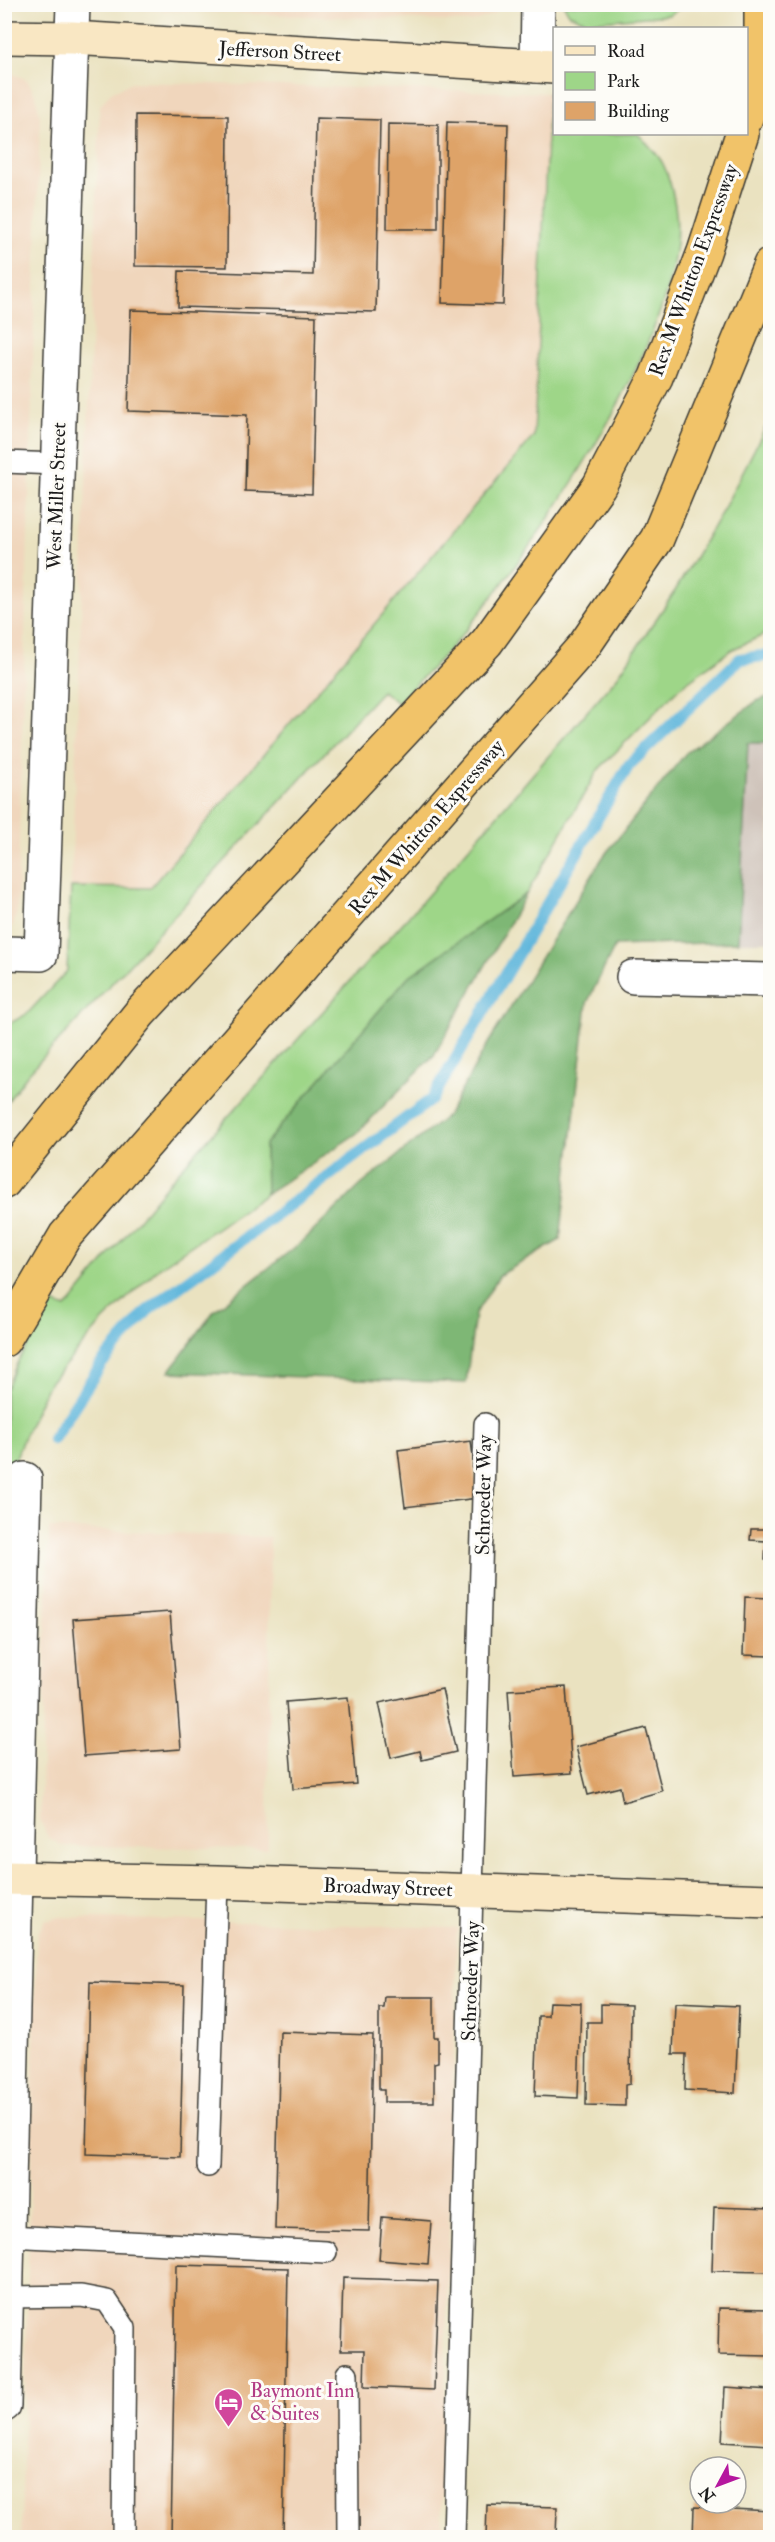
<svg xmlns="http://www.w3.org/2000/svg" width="775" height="2542" viewBox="0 0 775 2542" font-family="'IM FELL Double Pica',serif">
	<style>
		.built { fill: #f0d6bc }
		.industrial { fill: #cec2b9 }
		.green { fill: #9ed688; stroke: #5d7952; stroke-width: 1.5 }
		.forest { fill: #7eb774; stroke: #4d6a48; stroke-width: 1.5 }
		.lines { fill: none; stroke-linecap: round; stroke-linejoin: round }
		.stream { stroke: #5eb6db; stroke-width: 12 }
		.building { fill: #dea368 }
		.lane-casing { stroke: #3b3a35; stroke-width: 24 }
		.street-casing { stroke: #3b3a35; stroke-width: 36 }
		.secondary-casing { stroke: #3b3a35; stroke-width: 36 }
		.highway-casing { stroke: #3b3a35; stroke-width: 36 }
		.lane { stroke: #fff; stroke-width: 21 }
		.street { stroke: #fff; stroke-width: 33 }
		.secondary { stroke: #f9e7c3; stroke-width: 33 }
		.highway { stroke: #f1c369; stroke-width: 33 }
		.labels { text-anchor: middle; stroke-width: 6; stroke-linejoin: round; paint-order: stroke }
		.street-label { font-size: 20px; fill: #1c1c1c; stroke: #fdfcf7 }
		.hotel-label { font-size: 20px; fill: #b23c85; stroke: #fdfcf7; text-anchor: start }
	</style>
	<rect width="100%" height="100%" fill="#fdfcf7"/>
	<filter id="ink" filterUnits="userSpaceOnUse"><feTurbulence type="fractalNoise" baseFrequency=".0167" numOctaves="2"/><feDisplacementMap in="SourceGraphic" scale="12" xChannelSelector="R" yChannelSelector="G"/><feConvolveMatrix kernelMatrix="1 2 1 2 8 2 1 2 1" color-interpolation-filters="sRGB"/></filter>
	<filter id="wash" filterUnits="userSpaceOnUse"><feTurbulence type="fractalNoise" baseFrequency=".008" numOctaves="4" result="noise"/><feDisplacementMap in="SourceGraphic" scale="24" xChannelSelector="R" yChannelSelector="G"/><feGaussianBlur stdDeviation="1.35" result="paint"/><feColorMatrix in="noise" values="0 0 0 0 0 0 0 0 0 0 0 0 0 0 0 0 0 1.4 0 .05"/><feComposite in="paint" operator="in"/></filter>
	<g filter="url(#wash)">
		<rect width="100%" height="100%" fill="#eae2c0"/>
		<g class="built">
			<path d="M117 5H505L494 14 472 22 125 9Z"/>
			<path d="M5 70 27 80 36 96 40 118 17 911 13 926 5 927Z"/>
			<path d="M133 82 549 93 534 436 150 888 71 887 100 106 111 92Z"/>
			<path d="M49 1528 270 1537 268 1849 63 1846 48 1837 40 1820Z"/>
			<path d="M60 1917 457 1928 441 2537 21 2538 37 1934 45 1921Z"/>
		</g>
		<path class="industrial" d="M748 743H770V942H738Z"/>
		<g class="green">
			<path d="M564 5H685L669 15 588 22 569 14Z"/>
			<path d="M549 93 554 94V134H638C646 142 656 152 662 162 668 173 673 192 675 205 695 322 538 540 467 629 446 655 421 678 398 703L382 691 27 1075 5 1105V1026L27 1014 67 971 71 887 150 888 534 436Z"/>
			<path d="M770 419V632L731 650 679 688 598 770 527 893 407 978 265 1144 266 1194 159 1268 103 1321 48 1385 23 1439 5 1487V1391L19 1359 53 1303 66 1308 171 1180 427 896 618 676 675 591 722 512Z"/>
		</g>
		<g class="forest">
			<path d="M770 696V743H748L738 942 615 946 587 1003 560 1240 500 1275 475 1314 466 1383 169 1372 214 1311 304 1240 361 1185 447 1116 487 1045 603 857 686 753 757 701Z"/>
			<path d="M527 893 434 1055 356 1134 266 1194 265 1144 407 978Z"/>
		</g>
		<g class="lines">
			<path class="stream" d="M53 1439 102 1363 147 1311 432 1099 629 765 740 659 770 655"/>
		</g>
		<g id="blocks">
			<g class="building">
				<path d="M136 115 228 116 227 267 135 266Z"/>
				<path d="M316 118 380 120 376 312 178 307 179 271 313 275Z"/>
				<path d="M447 122 508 124 503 305 442 303Z"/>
				<path d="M388 124 438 125V229H387Z"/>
				<path d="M131 310 316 316 312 494 245 491 247 415 128 411Z"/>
				<path d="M471 1441 478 1498 405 1507 398 1450Z"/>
				<path d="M751 1529H770V1560H765L766 1541 750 1540Z"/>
				<path d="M745 1597 770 1598V1656L743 1655Z"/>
				<path d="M170 1612 181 1749 84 1756 73 1619Z"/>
				<path d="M566 1687 572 1773 514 1777 508 1690Z"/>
				<path d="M442 1689 456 1752 422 1760 420 1751 391 1758 379 1703Z"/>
				<path d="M348 1697 356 1784 293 1789 286 1702Z"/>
				<path d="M646 1728 662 1791 623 1802 620 1787 588 1795 576 1747Z"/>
				<path d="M90 1982 184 1985 180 2157 86 2154Z"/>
				<path d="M385 1997H434V2037H438V2062L434 2063V2102H384V2090H379V2008H384Z"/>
				<path d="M549 2002 581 2003 578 2098 535 2096 538 2016H548Z"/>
				<path d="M675 2003 739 2006 735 2093 685 2090 686 2054H673Z"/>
				<path d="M601 2004 631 2005 630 2084 625 2085V2106L586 2105 587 2022H601Z"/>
				<path d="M280 2032 373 2035 369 2231 275 2229Z"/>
				<path d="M714 2207 770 2209V2272L712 2271Z"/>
				<path d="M382 2217 431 2221 428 2264 379 2260Z"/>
				<path d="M176 2265 288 2268 283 2538H171Z"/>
				<path d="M343 2278 438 2281 434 2390 364 2387 365 2350H341Z"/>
				<path d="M719 2308 770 2309V2356L718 2355Z"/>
				<path d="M725 2387 770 2390V2445L722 2442Z"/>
				<path d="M487 2505 557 2507 556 2538H486Z"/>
				<path d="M694 2507 770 2511V2538H693Z"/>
			</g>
		</g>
	</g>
	<g filter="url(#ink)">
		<use href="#blocks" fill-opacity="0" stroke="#3b3a35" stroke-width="1.5"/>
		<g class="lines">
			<defs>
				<g id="lane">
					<path d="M4 462 57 464"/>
					<path d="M208 2166 217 1882"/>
					<path d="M8 2236 326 2252"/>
					<path d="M7 2297 81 2296 107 2301 125 2328 123 2538"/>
					<path d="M347 2374 348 2538"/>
					<path d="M454 2538 485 1424"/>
				</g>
				<g id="street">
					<path d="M537 66 538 4"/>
					<path d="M4 953 41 954 73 4"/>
					<path d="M633 977 770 980"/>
					<path d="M4 2405 25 1479"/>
				</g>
				<g id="secondary">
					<path d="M4 37 72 38 554 67"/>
					<path d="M4 1878 217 1882 770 1901"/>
				</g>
				<g id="highway">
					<path d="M746 118 761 73V4"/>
					<path d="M4 1182 140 1013 487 642 599 486 656 377 704 252 742 134"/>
					<path d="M4 1340 65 1236 584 646 657 539 770 265"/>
				</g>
			</defs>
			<use href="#lane" class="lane-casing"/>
			<use href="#street" class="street-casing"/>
			<use href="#secondary" class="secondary-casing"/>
			<use href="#highway" class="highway-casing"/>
			<use href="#lane" class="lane"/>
			<use href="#street" class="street"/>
			<use href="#secondary" class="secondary"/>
			<use href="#highway" class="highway"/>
		</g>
	</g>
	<defs>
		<symbol id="hotel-pin" viewBox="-11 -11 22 30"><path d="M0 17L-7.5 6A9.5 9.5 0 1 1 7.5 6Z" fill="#d1479c" stroke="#fdfcf7"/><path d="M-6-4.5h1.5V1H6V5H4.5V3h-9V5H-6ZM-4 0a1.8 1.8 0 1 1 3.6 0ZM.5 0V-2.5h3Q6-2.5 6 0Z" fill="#fff"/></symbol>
	</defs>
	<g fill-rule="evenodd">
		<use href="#hotel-pin" x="212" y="2386" width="33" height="45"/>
	</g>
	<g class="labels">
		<g class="street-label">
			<text transform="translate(280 51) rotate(3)" y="7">Jefferson Street</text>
			<text transform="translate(693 270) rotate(-70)" y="7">Rex M Whitton Expressway</text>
			<text transform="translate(56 496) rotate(-88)" y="7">West Miller Street</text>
			<text transform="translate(426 827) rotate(-49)" y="7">Rex M Whitton Expressway</text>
			<text transform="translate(483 1495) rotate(-89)" y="7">Schroeder Way</text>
			<text transform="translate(388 1887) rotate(2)" y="7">Broadway Street</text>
			<text transform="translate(470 1981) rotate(-88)" y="7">Schroeder Way</text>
		</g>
		<g class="hotel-label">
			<text x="250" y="2397">Baymont Inn<tspan x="250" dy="23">&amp; Suites</tspan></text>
		</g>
	</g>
	<rect width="775" height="2542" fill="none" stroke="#fdfcf7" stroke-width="24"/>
	<rect x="553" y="27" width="195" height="108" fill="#fdfcf7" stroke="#a3a29f" stroke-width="1.5"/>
	<rect x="565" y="46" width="30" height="9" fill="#f9e7c3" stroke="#a3a29f" stroke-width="1.5"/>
	<text x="607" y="57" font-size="18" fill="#1c1c1c">Road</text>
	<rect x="565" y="72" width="30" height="18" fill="#9ed688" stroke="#a3a29f" stroke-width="1.5"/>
	<text x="607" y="87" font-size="18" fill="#1c1c1c">Park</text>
	<rect x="565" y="102" width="30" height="18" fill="#dea368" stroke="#a3a29f" stroke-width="1.5"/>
	<text x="607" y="117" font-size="18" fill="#1c1c1c">Building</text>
	<g transform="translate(718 2485) rotate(229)"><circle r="28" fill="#fdfcf7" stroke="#a3a29f" stroke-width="1.5"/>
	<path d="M0-4.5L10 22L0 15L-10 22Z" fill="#b5179e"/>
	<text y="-9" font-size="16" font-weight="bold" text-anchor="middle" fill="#1c1c1c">N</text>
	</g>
</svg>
